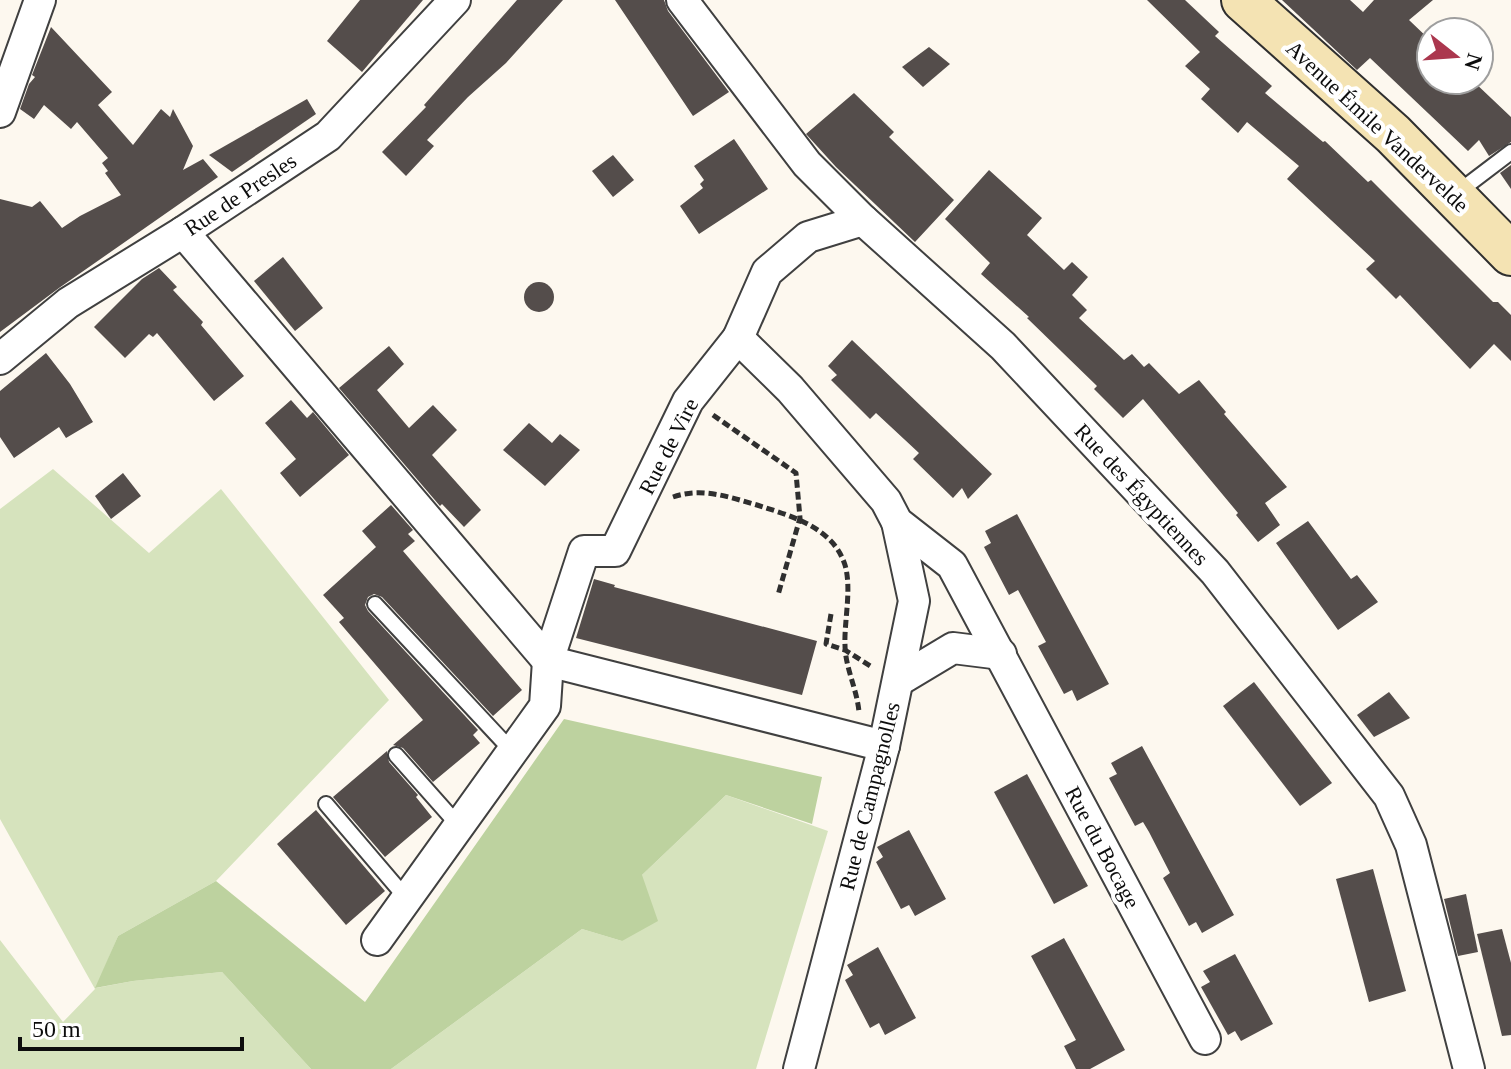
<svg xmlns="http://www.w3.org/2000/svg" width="1511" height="1069" viewBox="0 0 1511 1069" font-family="'Times New Roman',serif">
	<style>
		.green { fill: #d6e3bd }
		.forest { fill: #bdd29f }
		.building { fill: #544d4b }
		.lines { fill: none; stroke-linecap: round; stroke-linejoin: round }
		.service-casing { stroke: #404040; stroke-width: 18 }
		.minor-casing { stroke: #404040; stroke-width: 34 }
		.secondary-casing { stroke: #2f2f2f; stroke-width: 46 }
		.path { stroke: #2f2f2f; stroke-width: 5; stroke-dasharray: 8 4; stroke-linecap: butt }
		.service { stroke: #fff; stroke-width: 14 }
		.minor { stroke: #fff; stroke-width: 30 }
		.secondary { stroke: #f4e3b3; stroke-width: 42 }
		.labels { text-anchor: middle; stroke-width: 8; stroke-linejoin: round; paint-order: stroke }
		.street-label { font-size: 22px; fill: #0d0d0d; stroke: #fff }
	</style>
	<rect width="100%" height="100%" fill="#fdf8ef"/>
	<g class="green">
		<path d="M53 469 149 553 221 489 389 700 216 881 118 936 96 988 133 981 222 972 311 1069H0V940L63 1022 95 989 0 819V509Z"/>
		<path d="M726 795 828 831 756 1069H391L582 929 622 941 642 875Z"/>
	</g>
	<path class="forest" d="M564 719 822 777 812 824 726 795 642 875 658 921 622 941 582 929 391 1069H311L222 972 133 981 95 988 118 936 216 881 365 1002Z"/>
	<g class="building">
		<path d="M360 0H423L362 72 327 41Z"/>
		<path d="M517 0H563L506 63 468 97 427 140 434 146 406 176 382 152 426 107 424 105Z"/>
		<path d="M615 0H664L668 11 729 92 693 116Z"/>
		<path d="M1147 0H1185L1219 32 1215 36 1272 86 1265 93 1323 142 1325 141 1368 182 1371 180 1493 302H1498L1511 315V361L1494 344 1470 369 1400 295 1396 299 1366 269 1375 261 1287 179 1299 166 1247 122 1238 133 1201 99 1210 89 1185 66 1200 52Z"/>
		<path d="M1282 0H1350L1363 12 1374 0H1433L1409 20 1431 41V80H1472L1511 117V142L1489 156 1479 140 1468 151 1370 58 1357 70Z"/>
		<path d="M51 27 112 92 98 105 133 145 161 109 170 117 173 109 193 146 183 170 203 159 218 177 59 288 0 332V199L32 207 40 201 62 228 80 216 121 195 105 173 108 171 102 163 108 158 77 122 71 129 44 105 34 119 20 109 29 84 35 77 32 75Z"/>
		<path d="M929 47 950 64 923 87 902 67Z"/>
		<path d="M854 93 894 132 889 137 954 200 915 242 836 167 806 134Z"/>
		<path d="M307 99 316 114 232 172 209 155Z"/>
		<path d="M734 139 768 189 699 234 680 206 703 188 700 184 704 180 694 166Z"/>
		<path d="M613 155 634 180 613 197 592 171Z"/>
		<path d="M1511 165V189L1500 173Z"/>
		<path d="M989 170 1042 218 1027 235 1064 270 1072 262 1088 277 1072 295 1087 310 1079 318 1124 360 1132 354 1144 367 1149 363 1179 394 1199 380 1226 412 1224 414 1287 487 1265 503 1280 525 1258 542 1236 515 1238 513 1143 399 1123 418 1094 389 1097 386 1027 318 1029 317 981 274 990 263 945 219Z"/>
		<path d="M283 257 323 308 295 331 254 281Z"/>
		<path d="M159 268 177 287 173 290 203 322 201 325 244 376 214 401 157 333 153 337 149 334 125 358 94 327 142 279Z"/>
		<circle cx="539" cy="297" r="15"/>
		<path d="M852 340 992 474 968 499 962 488 953 498 913 459 919 453 876 413 870 419 831 380 837 375 828 366Z"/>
		<path d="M389 346 404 364 377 390 409 428 433 405 457 430 432 455 481 510 464 527 442 504 440 506 339 388Z"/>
		<path d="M46 353 70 384 93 422 66 438 59 427 14 458 0 437V391Z"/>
		<path d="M291 400 307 418 313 412 349 455 300 497 280 473 296 459 265 423Z"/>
		<path d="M529 423 552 443 560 434 580 450 545 486 503 450Z"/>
		<path d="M123 473 141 496 111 519 95 496Z"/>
		<path d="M391 505 413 530 408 534 415 541 403 551 522 690 493 716 382 597 374 594 368 597 365 605 368 611 478 730 473 735 480 743 433 782 403 748 393 745 423 720 339 622 344 618 323 595 376 547 362 531Z"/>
		<path d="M1017 514 1109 684 1077 701 1072 690 1064 694 1038 646 1046 642 1040 631 1018 590 1009 595 984 547 991 543 985 531Z"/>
		<path d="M1308 521 1351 579 1357 575 1378 602 1338 630 1276 543Z"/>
		<path d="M594 579 615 585 614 587 817 641 802 695 576 638Z"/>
		<path d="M1254 682 1332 783 1300 806 1223 706Z"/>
		<path d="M1389 692 1410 718 1374 737 1357 715Z"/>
		<path d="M1142 746 1234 915 1202 933 1196 922 1189 926 1163 878 1170 873 1149 832 1143 822 1135 826 1109 778 1117 774 1111 763Z"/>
		<path d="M387 751 389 762 418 795 416 797 432 817 385 857 333 797Z"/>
		<path d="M1027 774 1088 886 1054 904 994 792Z"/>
		<path d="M316 810 385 891 346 925 277 844Z"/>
		<path d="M909 830 946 899 915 916 909 905 901 909 876 862 883 857 877 847Z"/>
		<path d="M1373 869 1406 991 1369 1002 1336 879Z"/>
		<path d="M1466 894 1478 952 1458 956 1444 899Z"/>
		<path d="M1502 929 1511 963V1035L1502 1036 1477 934Z"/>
		<path d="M1064 938 1125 1050 1090 1069H1076L1064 1046 1076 1040 1031 956Z"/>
		<path d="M878 947 916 1018 885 1035 879 1023 870 1028 845 980 853 975 847 965Z"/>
		<path d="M1235 954 1273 1024 1241 1041 1235 1031 1228 1035 1201 987 1210 982 1203 971Z"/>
	</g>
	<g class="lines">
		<defs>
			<g id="service">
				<path d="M1457 193 1511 152"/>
				<path d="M375 604 512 751"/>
				<path d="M396 755 459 826"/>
				<path d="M326 804 407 899"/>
			</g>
			<g id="minor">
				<path d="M682 0 807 164 863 220 1003 346 1215 572 1389 796 1411 845 1469 1069"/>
				<path d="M0 112 40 0"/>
				<path d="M183 232 548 661 884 746"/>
				<path d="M738 338 790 389 886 501 897 522 952 565 1205 1039"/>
				<path d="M0 359 68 303 183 232 328 136 455 0"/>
				<path d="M898 681 953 648 1001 654"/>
				<path d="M377 940 545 706 548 661 584 551H615L688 401 738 338 767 272 808 237 863 220"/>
				<path d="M799 1069 884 746 914 601 897 522"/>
			</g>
			<path id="secondary" d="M1243 0 1393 134 1511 254"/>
		</defs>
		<use href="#service" class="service-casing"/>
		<use href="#minor" class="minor-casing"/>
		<use href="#secondary" class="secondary-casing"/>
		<g class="path">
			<path d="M713 415 796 473 800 518 778 595"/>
			<path d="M673 497C702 487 729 497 757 505 791 516 833 527 845 565 852 589 844 621 845 645 845 667 857 689 859 712"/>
			<path d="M831 614 826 644 845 650 872 667"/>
		</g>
		<use href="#service" class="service"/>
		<use href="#minor" class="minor"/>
		<use href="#secondary" class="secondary"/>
	</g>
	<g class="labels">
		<g class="street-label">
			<text transform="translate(1378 126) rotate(43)" y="8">Avenue Émile Vandervelde</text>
			<text transform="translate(240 194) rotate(-34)" y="8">Rue de Presles</text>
			<text transform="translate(668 446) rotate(-63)" y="8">Rue de Vire</text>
			<text transform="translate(1142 494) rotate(47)" y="8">Rue des Égyptiennes</text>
			<text transform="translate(869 796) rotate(-76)" y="8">Rue de Campagnolles</text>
			<text transform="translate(1103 847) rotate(62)" y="8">Rue du Bocage</text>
		</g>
	</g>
	<g transform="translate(1455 56) rotate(107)"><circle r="38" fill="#ffffff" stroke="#9e9e9e" stroke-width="2"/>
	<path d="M0-6L14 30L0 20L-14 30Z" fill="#ab374e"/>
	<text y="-12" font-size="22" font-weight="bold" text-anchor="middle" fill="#0d0d0d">N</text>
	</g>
	<path d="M20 1037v12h222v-12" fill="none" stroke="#0d0d0d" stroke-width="4"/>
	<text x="32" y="1037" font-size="24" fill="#0d0d0d" stroke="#ffffff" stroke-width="6" paint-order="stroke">50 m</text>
</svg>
